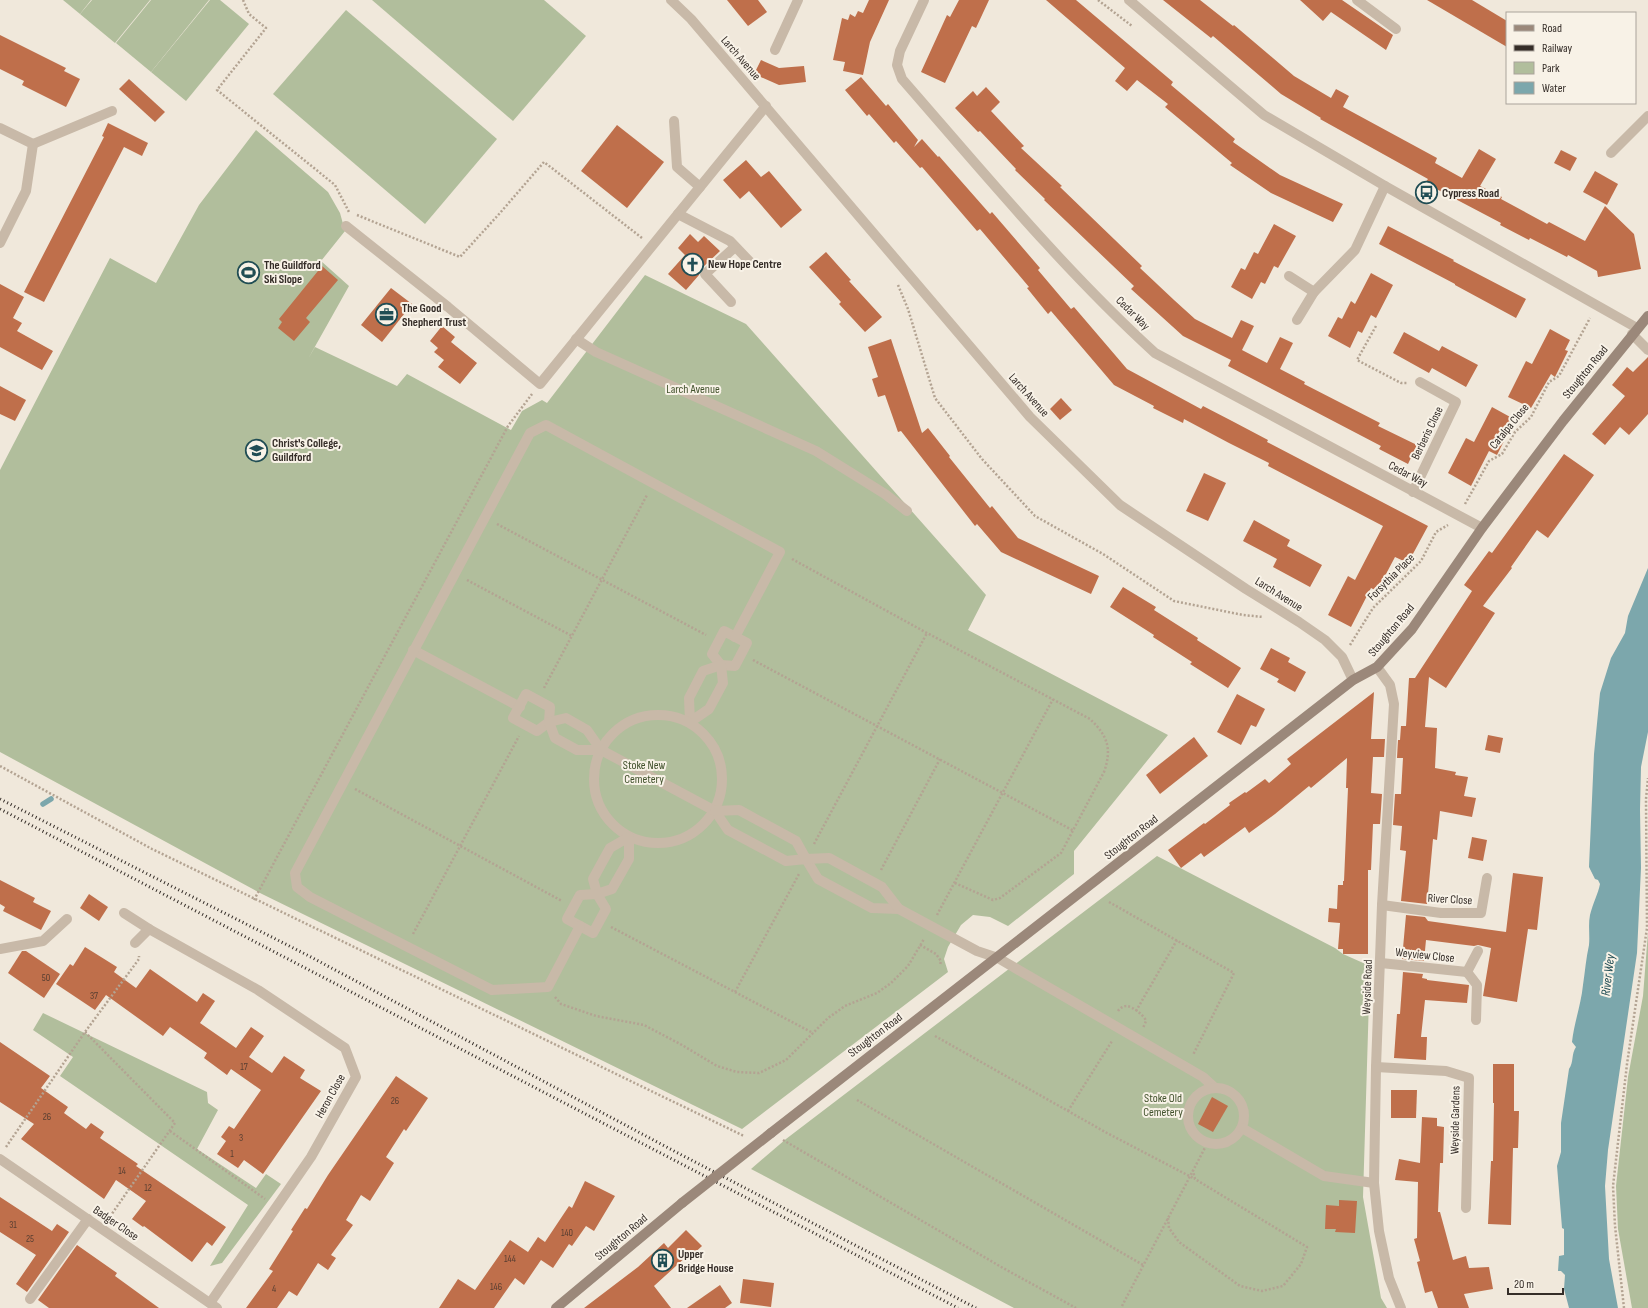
<svg xmlns="http://www.w3.org/2000/svg" width="1648" height="1308" viewBox="0 0 1648 1308" font-family="'Sofia Sans Condensed',sans-serif">
	<style>
		.green { fill: #b1be9c }
		.water { fill: #7ca7ac }
		.lines { fill: none; stroke-linecap: round; stroke-linejoin: round }
		.stream { stroke: #7ca7ac; stroke-width: 5.5 }
		.building { fill: #bf6f4b }
		.path { stroke: #b3a392; stroke-width: 2.5; stroke-dasharray: 2 2; stroke-linecap: butt }
		.lane { stroke: #c8b9a8; stroke-width: 10 }
		.street { stroke: #c8b9a8; stroke-width: 10 }
		.secondary { stroke: #9b887a; stroke-width: 10 }
		.rail { stroke: #352d28; stroke-width: 3; stroke-dasharray: 1 3; stroke-linecap: butt }
		.secondary-bridge { stroke: #9b887a; stroke-width: 10 }
		.labels { text-anchor: middle; stroke-width: 4; stroke-linejoin: round; paint-order: stroke }
		.number-label { font-size: 10px; fill: #583e31 }
		.street-label { font-size: 12px; fill: #352d28; stroke: #f8f2e7 }
		.poi-label { font-size: 12px; font-weight: bold; fill: #352d28; stroke: #f8f2e7; text-anchor: start }
		.park-label { font-size: 12px; fill: #42522d; stroke: #f8f2e7 }
		.water-label { font-size: 13px; font-style: italic; fill: #204d54; stroke: #f8f2e7 }
	</style>
	<rect width="100%" height="100%" fill="#f0e8db"/>
	<g class="green">
		<path d="M63 0H91L80 14Z"/>
		<path d="M92 0H150L115 43 80 14Z"/>
		<path d="M151 0H209L151 72 116 43Z"/>
		<path d="M210 0H220L249 24 186 101 151 72Z"/>
		<path d="M372 0H544L586 36 513 121Z"/>
		<path d="M346 10 497 139 425 224 273 94Z"/>
		<path d="M256 130 328 192 340 213 345 231 321 261 349 286 308 359 315 347 397 386 407 374 511 430 522 411 542 400 547 403 645 275 746 324 986 595 968 630 1168 735 1074 851V874L1008 926 990 917 973 915 961 925 948 947 944 959 948 972 742 1129 262 894 0 752V470L110 258 156 283 199 205Z"/>
		<path d="M1157 856 1335 948 1343 954 1370 966 1363 1197 1381 1298 1387 1308H1014L751 1169 786 1139Z"/>
		<path d="M1648 932V1308H1632L1618 1229 1616 1186 1628 1077 1643 996Z"/>
		<path d="M43 1013 207 1092 208 1103 218 1110 197 1149 256 1188 266 1174 281 1184 222 1263 210 1266 248 1205 60 1076 73 1057 33 1030Z"/>
	</g>
	<path class="water" d="M1648 568V732L1641 767 1640 810 1641 868 1637 953 1608 1150 1605 1186 1609 1259 1618 1308H1569L1564 1289 1565 1275 1561 1271H1558L1559 1256 1564 1255V1229L1562 1228 1557 1166 1561 1152V1123L1569 1069C1574 1062 1571 1054 1576 1047L1572 1042C1574 1023 1581 1005 1583 985 1585 972 1586 958 1589 945 1590 935 1588 925 1590 915 1593 903 1598 894 1600 884L1598 880 1595 879 1589 867 1594 754 1600 693 1611 658 1625 633 1628 616Z"/>
	<g class="lines">
		<path class="stream" d="M43 804 51 799"/>
	</g>
	<g class="building">
		<path d="M727 0H758L767 12 748 26Z"/>
		<path d="M869 0H889L870 42 863 75 843 71 845 62 833 60 842 18 848 20 850 14 855 17 858 11 863 13Z"/>
		<path d="M959 0H989L976 28 972 26 945 83 921 72 947 15 950 17Z"/>
		<path d="M1046 0H1076L1173 82 1171 85 1235 139 1233 142 1280 175 1343 204 1333 222 1271 193 1230 165 1232 163 1165 107 1168 104 1137 80 1127 91 1115 81 1125 68Z"/>
		<path d="M1163 0H1200L1233 26 1234 25 1294 76 1331 98 1336 89 1349 96 1343 107 1437 158 1435 163 1462 178 1479 149 1496 159 1480 186 1502 197 1501 199 1547 224 1549 222 1585 241 1605 206 1634 234 1641 269 1598 277 1597 271 1568 255 1567 257 1530 238 1529 240 1500 225 1501 223 1425 183 1428 179 1320 119 1321 118 1281 94 1213 36 1211 38Z"/>
		<path d="M1300 0H1342L1393 35 1386 50 1331 12 1323 21Z"/>
		<path d="M1427 0H1472L1507 21V47Z"/>
		<path d="M0 35 66 68 64 71 80 79 66 107 22 85 24 81 0 69Z"/>
		<path d="M761 60 779 68 804 66 806 82 779 85 754 74Z"/>
		<path d="M861 77 886 106 888 104 918 140 914 147 922 139 938 157 939 156 990 214 992 212 1040 268 1038 270 1071 309 1074 307 1127 369 1201 409 1203 406 1232 421 1268 440 1267 442 1428 526 1408 563 1395 557 1377 591 1371 588 1351 627 1328 615 1348 576 1355 580 1383 526 1268 466 1269 463 1229 443 1184 419 1183 423 1153 408 1154 406 1114 385 1051 311 1048 314 1027 288 1029 287 980 229 977 231 922 167 920 168 896 141 894 143 869 114 867 116 845 90Z"/>
		<path d="M129 79 165 112 155 122 119 89Z"/>
		<path d="M986 87 1000 102 991 111 1024 146 1021 148 1062 186 1060 187 1142 266 1140 268 1174 300 1195 319 1232 338 1241 320 1254 326 1242 350 1267 363 1280 337 1293 343 1280 369 1305 382 1304 384 1380 423 1378 426 1417 445 1408 464 1379 449 1381 446 1228 366 1231 360 1183 336 1131 289 1134 286 1044 200 1045 199 1015 170 1016 169 980 131 978 132 955 108 973 91 977 96Z"/>
		<path d="M108 123 148 143 142 156 124 147 44 302 24 292 104 137 102 136Z"/>
		<path d="M617 125 664 162 627 208 581 171Z"/>
		<path d="M1561 150 1577 158 1570 171 1554 163Z"/>
		<path d="M746 160 761 177 769 171 802 210 781 228 749 191 740 199 723 180Z"/>
		<path d="M1595 171 1618 184 1607 205 1583 192Z"/>
		<path d="M1274 224 1296 236 1278 268 1274 266 1265 284 1261 282 1252 299 1231 287 1241 268 1245 270 1254 252 1258 254Z"/>
		<path d="M1388 226 1454 260 1453 261 1526 299 1516 318 1455 285V284L1379 244Z"/>
		<path d="M690 234 698 242 704 236 720 251 701 269 699 275 686 290 668 274 685 255 678 248Z"/>
		<path d="M826 252 851 280 849 281 882 317 865 332 839 304 841 302 809 267Z"/>
		<path d="M322 266 338 280 306 318 310 322 294 341 278 328 282 322 279 319Z"/>
		<path d="M1371 273 1393 285 1376 318 1371 315 1362 333 1358 331 1350 348 1328 336 1338 317 1342 319 1351 301 1355 304Z"/>
		<path d="M0 284 24 297 13 318 22 323 17 331 53 351 42 370 0 347Z"/>
		<path d="M391 288 412 304 382 342 361 325Z"/>
		<path d="M442 326 455 337 451 342 477 363 460 384 438 367 444 360 434 352 438 348 430 341Z"/>
		<path d="M1550 329 1570 340 1565 350 1568 351 1555 377 1551 374 1531 408 1508 397 1526 361 1532 364Z"/>
		<path d="M1404 332 1439 351 1442 346 1478 365 1466 387 1432 368 1429 373 1393 353Z"/>
		<path d="M891 339 922 433 928 428 950 456 949 457 990 508 992 506 1018 538 1099 576 1091 594 1001 552 977 524 975 526 901 431 898 432 885 395 878 397 872 379 878 377 868 347Z"/>
		<path d="M1648 357V414L1629 435 1620 427 1605 445 1592 434 1625 396 1612 385 1627 367 1633 372Z"/>
		<path d="M0 386 26 400 15 421 0 414Z"/>
		<path d="M1061 398 1072 410 1060 420 1050 409Z"/>
		<path d="M1492 407 1512 418 1507 428 1510 429 1497 455 1489 451 1471 486 1448 473 1466 438 1474 442Z"/>
		<path d="M1564 454 1594 475 1548 538 1537 530 1511 567 1512 568 1483 606 1495 613 1446 688 1429 677 1425 727 1437 728 1435 768 1456 772 1455 775 1468 777 1464 796 1476 798 1472 817 1440 811 1437 840 1433 839 1427 904 1401 901 1406 851 1400 850 1402 826 1393 825 1395 794H1401L1403 758H1397L1398 740H1400L1401 726H1406L1409 678H1415L1472 591 1464 585 1489 551 1492 553Z"/>
		<path d="M1204 473 1226 483 1208 521 1186 511Z"/>
		<path d="M1254 520 1290 540 1287 546 1322 565 1310 587 1273 567 1277 559 1243 541Z"/>
		<path d="M1123 587 1156 607 1154 610 1198 638 1197 640 1241 668 1228 688 1190 664 1192 662 1153 637 1154 635 1110 607Z"/>
		<path d="M1271 648 1290 658 1288 662 1306 672 1295 692 1277 682 1279 679 1260 669Z"/>
		<path d="M1374 692 1371 739H1385L1384 757H1373L1371 793 1382 794 1380 824H1373L1371 870H1368V954H1343V949H1338L1340 923 1328 922 1329 908 1337 909 1338 885H1343V881H1344L1348 788H1346L1347 758 1311 788 1309 786 1275 814 1249 833 1245 827 1204 857 1201 853 1181 868 1168 850 1204 823 1205 824 1230 805 1229 803 1245 792 1246 793 1265 779 1269 783 1291 764 1287 759Z"/>
		<path d="M1237 694 1265 709 1256 727 1251 725 1241 745 1217 732Z"/>
		<path d="M1488 735 1503 738 1500 753 1485 750Z"/>
		<path d="M1194 737 1208 756 1160 794 1146 775Z"/>
		<path d="M1472 837 1487 840 1483 861 1468 858Z"/>
		<path d="M1513 873 1543 877 1537 930 1528 929 1517 1002 1483 996 1491 948 1478 945 1474 946 1426 940 1424 961 1402 959 1406 915 1425 917 1428 921 1506 932Z"/>
		<path d="M0 880 35 898 33 902 51 911 41 930 3 911 5 907 0 904Z"/>
		<path d="M89 894 108 907 99 921 80 908Z"/>
		<path d="M85 947 117 967 114 972 136 988 150 969 197 1002 203 993 215 1001 200 1023 236 1048 251 1027 264 1036 249 1057 272 1073 284 1056 305 1070 300 1078 321 1091 263 1174 244 1160 238 1168 217 1154 226 1141 221 1137 229 1126 234 1129 261 1090 231 1069 227 1075 204 1058 207 1053 170 1027 163 1036 106 995 95 1010 56 984 70 964 73 966Z"/>
		<path d="M22 951H26L60 974 44 998 8 973Z"/>
		<path d="M1403 972 1423 974 1422 978 1427 979V980L1469 985 1467 1003 1425 1000 1421 1037H1427L1426 1060 1394 1058 1397 1014H1400Z"/>
		<path d="M0 1042 50 1076 41 1088 68 1107 64 1113 86 1129 91 1123 104 1132 100 1138 138 1164 136 1166 226 1227 212 1246 207 1242 192 1262 144 1226 143 1227 132 1219 146 1201 116 1180 104 1199 21 1139 34 1124 0 1102Z"/>
		<path d="M1493 1064H1514V1111H1519L1518 1148H1513L1511 1225 1488 1224 1491 1161H1493L1494 1103H1493Z"/>
		<path d="M396 1076 428 1098 406 1131 404 1129 386 1157 394 1163 370 1201 361 1195 346 1220 353 1225 331 1255 336 1258 328 1270 318 1263 297 1296 289 1291 277 1308H246L273 1271 269 1269 293 1231 291 1230 305 1208 307 1209 328 1175Z"/>
		<path d="M1391 1090H1417L1416 1118H1391Z"/>
		<path d="M1212 1097 1228 1106 1213 1132 1198 1124Z"/>
		<path d="M1422 1117 1437 1118V1126L1444 1127 1443 1163H1440L1438 1212H1440L1453 1260 1466 1256 1469 1268 1489 1267 1493 1289 1464 1294 1469 1308H1438L1432 1291 1425 1293 1417 1262 1420 1261 1414 1239 1417 1238 1418 1182 1395 1180 1399 1159 1420 1163Z"/>
		<path d="M585 1181 615 1196 594 1231 586 1226 572 1246 569 1244 553 1268 541 1260 524 1285 515 1278 494 1308H439L458 1279 475 1290 510 1240 528 1252 538 1237 545 1242 569 1206 572 1208Z"/>
		<path d="M0 1197 52 1231 57 1224 69 1232 27 1292 16 1284 36 1255 0 1232Z"/>
		<path d="M1339 1200 1357 1201 1355 1233 1335 1232 1336 1229H1325L1326 1205 1339 1206Z"/>
		<path d="M686 1230 702 1246 689 1258 687 1256 654 1286 671 1308H584L638 1267 664 1243 668 1248Z"/>
		<path d="M77 1245 117 1273 115 1276 159 1308H49L38 1300Z"/>
		<path d="M743 1279 774 1283 771 1307 740 1303Z"/>
		<path d="M720 1285 732 1303 725 1308H687Z"/>
	</g>
	<g class="lines">
		<g class="path">
			<path d="M243 0 249 14 266 28 217 90 335 185 349 212"/>
			<path d="M1098 0 1132 26"/>
			<path d="M357 215 460 257 500 213 544 162 642 238"/>
			<path d="M898 285 908 309 935 398 982 459 1035 516 1103 554 1174 601 1243 615 1263 617"/>
			<path d="M1376 326 1357 360 1401 383H1408"/>
			<path d="M1465 504 1489 461 1502 454 1515 432 1531 417 1549 382 1559 376 1590 318"/>
			<path d="M497 524 706 635"/>
			<path d="M792 559 927 633 1090 719C1108 736 1112 749 1104 772L1061 853 1000 898 993 900 955 883"/>
			<path d="M467 580 572 636"/>
			<path d="M1350 645 1373 608 1421 561 1436 532 1448 525"/>
			<path d="M753 660 1074 831"/>
			<path d="M544 688 647 495"/>
			<path d="M0 766 152 849 744 1136"/>
			<path d="M355 789 562 901"/>
			<path d="M814 844 927 633"/>
			<path d="M881 870 940 759"/>
			<path d="M254 900 508 426 532 394"/>
			<path d="M1109 902 1234 973 1193 1055"/>
			<path d="M937 915 1053 699"/>
			<path d="M611 927 813 1033"/>
			<path d="M413 934 519 736"/>
			<path d="M920 945 936 954 941 961 940 965"/>
			<path d="M735 992 799 874"/>
			<path d="M555 997 561 1004 596 1016 644 1025 682 1045 717 1066 737 1072 759 1073 786 1060 828 1018 845 1006 877 993 891 983 908 966 924 939"/>
			<path d="M1118 1011C1120 1008 1123 1006 1127 1006 1133 1007 1144 1015 1146 1021L1143 1028"/>
			<path d="M1136 1011 1177 940"/>
			<path d="M85 1032 175 1123 109 1218"/>
			<path d="M935 1036 1107 1133 1195 1179"/>
			<path d="M857 1100 1143 1265"/>
			<path d="M1068 1111 1112 1041"/>
			<path d="M170 1131 265 1199"/>
			<path d="M783 1140 1003 1268 1076 1308"/>
			<path d="M6 1147 85 1032 139 959V956"/>
			<path d="M1168 1218 1169 1228 1179 1242 1240 1286 1262 1291 1283 1286 1301 1264 1307 1247 1195 1179 1193 1171"/>
			<path d="M1122 1306 1208 1142"/>
			<path d="M1624 1308 1615 1226 1613 1186 1627 1064 1647 928 1646 799 1648 778"/>
		</g>
		<g class="lane">
			<path d="M1357 0 1396 29"/>
			<path d="M775 50 798 0"/>
			<path d="M674 121 677 167 700 187"/>
			<path d="M33 144 112 111"/>
			<path d="M1611 153 1648 116"/>
			<path d="M346 226 448 307 540 384 678 214"/>
			<path d="M751 263 730 241 678 214 766 106"/>
			<path d="M731 302 705 274 735 247"/>
			<path d="M1632 334 1648 350"/>
			<path d="M576 339 596 352 816 451 885 494 907 511"/>
			<path d="M724 631 747 643 735 666 721 665 712 654Z"/>
			<path d="M413 650 520 707"/>
			<path d="M721 665 723 683 709 709 690 722 689 698 703 671Z"/>
			<path d="M526 694 550 707 549 722 537 731 513 718Z"/>
			<circle cx="658" cy="779" r="64"/>
			<path d="M601 750H577L555 738 549 722 566 718 587 730 601 750 715 811 728 830 786 861 806 859 818 879 872 908 899 909"/>
			<path d="M715 811 739 810 796 841 806 859 829 858 882 887 899 909 977 951 998 958 1203 1077 1215 1088"/>
			<path d="M629 837V859L612 889 597 894 593 879 610 848Z"/>
			<path d="M597 894 606 909 593 933 567 919 580 895Z"/>
			<path d="M580 926 548 987 492 990 310 897 297 887 295 873 530 433 546 425 780 552 735 637"/>
			<path d="M0 949 43 941 67 919"/>
			<path d="M1476 1020 1477 985 1467 972 1478 951"/>
			<circle cx="1216" cy="1116" r="28"/>
			<path d="M1242 1128 1324 1176 1374 1183"/>
			<path d="M30 1299 88 1219"/>
		</g>
		<g class="street">
			<path d="M671 0 691 19 1030 417 1120 505 1246 589 1299 622 1325 640 1342 657 1353 680"/>
			<path d="M924 0 900 51 897 65 902 79C984 173 1063 269 1155 353L1482 528"/>
			<path d="M1129 0 1264 115 1385 186 1637 328"/>
			<path d="M0 128 33 144 26 191 0 243"/>
			<path d="M1289 276 1314 292"/>
			<path d="M1297 320 1314 292 1355 250 1385 186"/>
			<path d="M1413 492 1456 402 1420 382"/>
			<path d="M1377 667 1390 685 1394 704 1382 905 1376 1067 1374 1183 1379 1231 1389 1278 1401 1308"/>
			<path d="M1382 905 1441 913H1481L1487 878"/>
			<path d="M124 913 149 929 258 990 345 1048 356 1077 311 1157 210 1303"/>
			<path d="M135 943 149 929"/>
			<path d="M1381 963 1467 972"/>
			<path d="M1376 1067 1446 1071 1469 1078 1466 1208"/>
			<path d="M0 1159 217 1308"/>
		</g>
		<g class="secondary">
			<path d="M771 1133 1353 680 1377 667 1412 629 1482 528 1563 421 1648 316"/>
			<path d="M556 1308 682 1203"/>
		</g>
		<g class="rail">
			<path d="M0 799 309 956 674 1151 976 1308"/>
			<path d="M0 809 958 1308"/>
		</g>
		<path class="secondary-bridge" d="M682 1203 771 1133"/>
	</g>
	<defs>
		<symbol id="bus-ring" viewBox="-11 -11 22 22"><circle r="9.5" fill="#f8f2e7" stroke="#204d54" stroke-width="1.5"/><path d="M-5-6H5V4H4V6H2V4H-2V6H-4V4H-5ZM-3.5-4V0h7V-4ZM-3.5 1.2v1.5H-2V1.2ZM2 1.2v1.5H3.5V1.2Z" fill="#204d54"/></symbol>
		<symbol id="church-ring" viewBox="-11 -11 22 22"><circle r="9.5" fill="#f8f2e7" stroke="#204d54" stroke-width="1.5"/><path d="M-1.2-6h2.4v3.5h3.3v2.4h-3.3V6h-2.4V-.1h-3.3v-2.4h3.3Z" fill="#204d54"/></symbol>
		<symbol id="stadium-ring" viewBox="-11 -11 22 22"><circle r="9.5" fill="#f8f2e7" stroke="#204d54" stroke-width="1.5"/><path d="M0-5a6.5 5 0 1 0 0 10a6.5 5 0 1 0 0-10ZM-3.5-1.8h7v3.6h-7Z" fill="#204d54"/></symbol>
		<symbol id="office-ring" viewBox="-11 -11 22 22"><circle r="9.5" fill="#f8f2e7" stroke="#204d54" stroke-width="1.5"/><path d="M-6-3h4V-5.5h4V-3h4V5H-6ZM-1-4.5V-3h2v-1.5ZM-6 0V1H6V0Z" fill="#204d54"/></symbol>
		<symbol id="school-ring" viewBox="-11 -11 22 22"><circle r="9.5" fill="#f8f2e7" stroke="#204d54" stroke-width="1.5"/><path d="M0-5L7-2L0 1L-7-2ZM-4 1L0 2.5L4 1V4Q0 6-4 4Z" fill="#204d54"/></symbol>
		<symbol id="building-ring" viewBox="-11 -11 22 22"><circle r="9.5" fill="#f8f2e7" stroke="#204d54" stroke-width="1.5"/><path d="M-4-6H4V6H1V3H-1V6H-4ZM-2.5-4.3h1.7v1.8h-1.7ZM.8-4.3h1.7v1.8H.8ZM-2.5-1h1.7V.8h-1.7ZM.8-1h1.7V.8H.8Z" fill="#204d54"/></symbol>
	</defs>
	<g fill-rule="evenodd">
		<use href="#bus-ring" x="1414" y="180" width="25" height="25"/>
		<use href="#church-ring" x="680" y="252" width="25" height="25"/>
		<use href="#stadium-ring" x="236" y="260" width="25" height="25"/>
		<use href="#office-ring" x="374" y="302" width="25" height="25"/>
		<use href="#school-ring" x="244" y="438" width="25" height="25"/>
		<use href="#building-ring" x="650" y="1248" width="25" height="25"/>
	</g>
	<g class="labels">
		<g class="number-label">
			<text x="46" y="981">50</text>
			<text x="94" y="999">37</text>
			<text x="244" y="1070">17</text>
			<text x="395" y="1104">26</text>
			<text x="47" y="1120">26</text>
			<text x="241" y="1141">3</text>
			<text x="232" y="1157">1</text>
			<text x="122" y="1174">14</text>
			<text x="148" y="1191">12</text>
			<text x="13" y="1228">31</text>
			<text x="567" y="1236">140</text>
			<text x="30" y="1242">25</text>
			<text x="510" y="1262">144</text>
			<text x="496" y="1290">146</text>
			<text x="274" y="1292">4</text>
		</g>
		<g class="street-label">
			<text transform="translate(741 58) rotate(49)" y="4">Larch Avenue</text>
			<text transform="translate(1133 313) rotate(45)" y="4">Cedar Way</text>
			<text transform="translate(1585 372) rotate(-51)" y="4">Stoughton Road</text>
			<text transform="translate(1029 395) rotate(48)" y="4">Larch Avenue</text>
			<text transform="translate(1509 426) rotate(-51)" y="4">Catalpa Close</text>
			<text transform="translate(1427 433) rotate(-64)" y="4">Berberis Close</text>
			<text transform="translate(1408 474) rotate(28)" y="4">Cedar Way</text>
			<text transform="translate(1391 577) rotate(-45)" y="4">Forsythia Place</text>
			<text transform="translate(1279 594) rotate(32)" y="4">Larch Avenue</text>
			<text transform="translate(1391 630) rotate(-50)" y="4">Stoughton Road</text>
			<text transform="translate(1131 837) rotate(-38)" y="4">Stoughton Road</text>
			<text transform="translate(1450 899) rotate(3)" y="4">River Close</text>
			<text transform="translate(1425 955) rotate(6)" y="4">Weyview Close</text>
			<text transform="translate(1367 987) rotate(-88)" y="4">Weyside Road</text>
			<text transform="translate(875 1035) rotate(-37)" y="4">Stoughton Road</text>
			<text transform="translate(330 1096) rotate(-61)" y="4">Heron Close</text>
			<text transform="translate(1455 1120) rotate(-89)" y="4">Weyside Gardens</text>
			<text transform="translate(116 1223) rotate(34)" y="4">Badger Close</text>
			<text transform="translate(621 1237) rotate(-40)" y="4">Stoughton Road</text>
		</g>
		<g class="poi-label">
			<text x="1442" y="197">Cypress Road</text>
			<text x="708" y="268">New Hope Centre</text>
			<text x="264" y="269">The Guildford<tspan x="264" dy="14">Ski Slope</tspan></text>
			<text x="402" y="312">The Good<tspan x="402" dy="14">Shepherd Trust</tspan></text>
			<text x="272" y="447">Christ's College,<tspan x="272" dy="14">Guildford</tspan></text>
			<text x="678" y="1258">Upper<tspan x="678" dy="14">Bridge House</tspan></text>
		</g>
		<g class="park-label">
			<text x="693" y="393">Larch Avenue</text>
			<text x="644" y="769">Stoke New<tspan x="644" dy="14">Cemetery</tspan></text>
			<text x="1163" y="1102">Stoke Old<tspan x="1163" dy="14">Cemetery</tspan></text>
		</g>
		<g class="water-label">
			<text transform="translate(1607 975) rotate(-83)" y="5">River Wey</text>
		</g>
	</g>
	<rect x="1506" y="12" width="130" height="92" fill="#f8f2e7" stroke="#aaa39b"/>
	<rect x="1514" y="25" width="20" height="6" fill="#9b887a" stroke="#aaa39b"/>
	<text x="1542" y="32" font-size="12" fill="#352d28">Road</text>
	<rect x="1514" y="45" width="20" height="6" fill="#352d28" stroke="#aaa39b"/>
	<text x="1542" y="52" font-size="12" fill="#352d28">Railway</text>
	<rect x="1514" y="62" width="20" height="12" fill="#b1be9c" stroke="#aaa39b"/>
	<text x="1542" y="72" font-size="12" fill="#352d28">Park</text>
	<rect x="1514" y="82" width="20" height="12" fill="#7ca7ac" stroke="#aaa39b"/>
	<text x="1542" y="92" font-size="12" fill="#352d28">Water</text>
	<path d="M1508 1288v6h55v-6" fill="none" stroke="#352d28" stroke-width="2"/>
	<text x="1514" y="1288" font-size="12" fill="#352d28" stroke="#f8f2e7" stroke-width="3" paint-order="stroke">20 m</text>
</svg>
